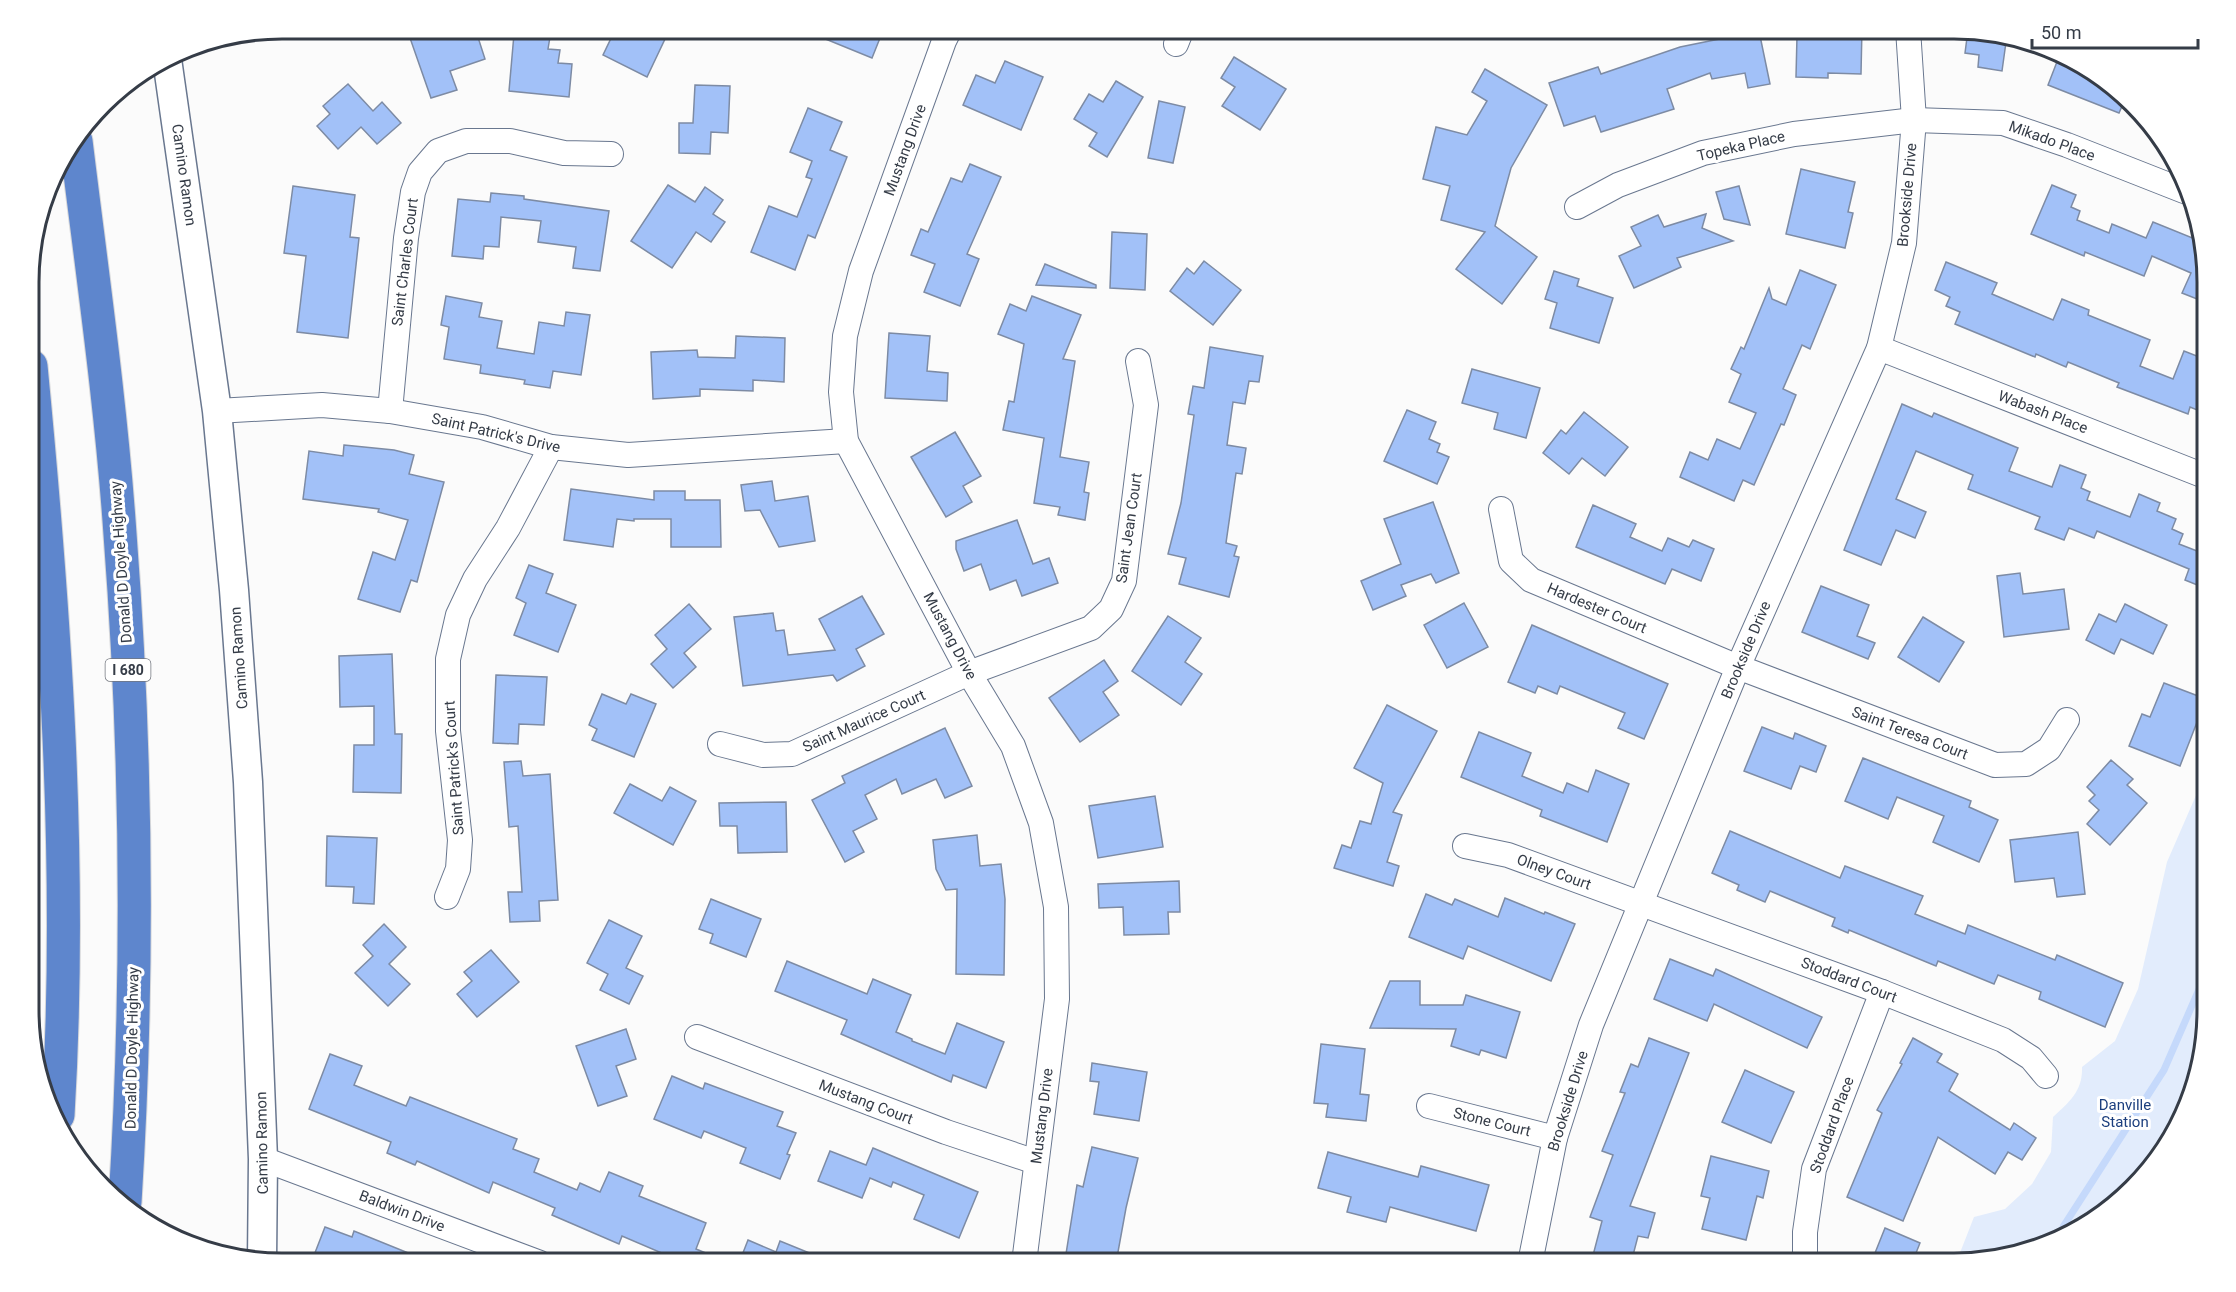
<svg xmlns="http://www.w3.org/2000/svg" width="2236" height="1292" viewBox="0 0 2236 1292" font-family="Roboto,sans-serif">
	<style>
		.green { fill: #e2ecfc }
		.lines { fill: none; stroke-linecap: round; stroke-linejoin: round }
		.stream { stroke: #c5d9fb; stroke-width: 7 }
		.building { fill: #a2c1f8; stroke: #7d8ba4; stroke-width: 1.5 }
		.minor-casing { stroke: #69778f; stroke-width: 26 }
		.tertiary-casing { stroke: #69778f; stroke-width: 31 }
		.motorway-casing { stroke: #d7d8da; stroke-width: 35 }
		.minor { stroke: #fff; stroke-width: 24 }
		.tertiary { stroke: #fff; stroke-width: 28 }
		.motorway { stroke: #5e86cd; stroke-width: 33 }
		.labels { text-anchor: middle; stroke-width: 6; stroke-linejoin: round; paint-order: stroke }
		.shield { fill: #fff; stroke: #72767e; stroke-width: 1.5 }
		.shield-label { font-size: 14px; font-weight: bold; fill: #353c47 }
		.street-label { font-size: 15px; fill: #353c47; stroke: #fff }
		.park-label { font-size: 15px; fill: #1c3f7e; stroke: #fff }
		.rim { fill: none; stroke: #353c47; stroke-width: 3 }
	</style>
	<rect width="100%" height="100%" fill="#fbfbfb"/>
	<path class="green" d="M2207 770V1026L2173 1137 2134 1189 2081 1229 1970 1263H1956L1974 1217 2005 1209 2032 1184 2051 1152 2053 1117C2069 1102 2083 1091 2082 1067L2115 1041 2138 989 2167 862Z"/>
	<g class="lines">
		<path class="stream" d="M2063 1235V1227L2164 1070 2207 971"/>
	</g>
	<g class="building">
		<path d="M437 28H475L485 59 450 71 457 90 431 98 410 38Z"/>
		<path d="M616 28H644L665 39 647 77 603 55Z"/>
		<path d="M836 28H884L872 58 801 29Z"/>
		<path d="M1831 28H1862L1861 74 1828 73V78L1796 77 1797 36 1831 37Z"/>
		<path d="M1968 30 2007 35 2002 71 1978 67 1979 55 1965 53Z"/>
		<path d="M1759 31 1770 84 1748 88 1745 73 1712 79 1710 73 1667 89 1674 109 1601 132 1595 116 1564 126 1549 83 1598 67 1601 74 1680 47Z"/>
		<path d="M514 34 550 37 548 49 560 50 558 63 572 64 569 97 509 91Z"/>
		<path d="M2060 54 2081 63 2126 97 2119 113 2048 85Z"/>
		<path d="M1234 57 1286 89 1260 130 1222 106 1235 87 1221 78Z"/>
		<path d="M1005 61 1043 77 1021 130 963 105 976 75 995 83Z"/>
		<path d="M1485 69 1547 105 1511 168 1495 226 1537 257 1502 304 1456 269 1485 232 1441 220 1450 186 1423 179 1436 127 1467 135 1487 101 1472 92Z"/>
		<path d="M1116 81 1143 97 1107 157 1089 146 1097 133 1074 119 1089 94 1103 102Z"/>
		<path d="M348 84 373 111 382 102 401 123 377 144 361 127 338 149 317 126 330 114 323 106Z"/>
		<path d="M695 85 730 86 728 133 711 132 710 154 679 153V123H693Z"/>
		<path d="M1159 101 1185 107 1173 163 1148 158Z"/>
		<path d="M808 108 842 122 830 150 847 157 815 238 808 235 795 270 751 252 769 206 797 217 812 179 806 177 812 161 790 152Z"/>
		<path d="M970 164 1001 177 967 254 979 259 960 306 924 292 935 264 911 255 921 229 928 232 951 178 962 182Z"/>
		<path d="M1801 169 1855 182 1848 212 1853 213 1845 248 1786 234Z"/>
		<path d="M668 185 695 202 705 187 723 200 713 214 725 222 711 242 696 232 672 268 631 241Z"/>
		<path d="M2052 185 2076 195 2071 207 2080 211 2077 220 2109 233 2112 224 2146 238 2153 222 2200 241 2207 265V303L2182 293 2191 273 2152 256 2144 276 2085 252 2084 256 2031 234Z"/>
		<path d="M293 186 355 195 350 237 359 238 348 338 297 332 306 256 284 253Z"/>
		<path d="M1739 186 1750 225 1724 219 1716 192Z"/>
		<path d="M491 193 524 196V199L609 211 600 271 573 268 576 247 538 242 541 221 501 217 499 247 484 246 483 259 452 256 458 199 490 202Z"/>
		<path d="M1706 214 1702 228 1733 241 1677 258 1681 267 1634 288 1619 256 1641 246 1631 227 1658 215 1664 227Z"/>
		<path d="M1112 232 1147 234 1145 290 1110 288Z"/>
		<path d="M1204 261 1241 290 1213 325 1170 291 1187 268 1194 274Z"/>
		<path d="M1946 262 1997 283 1992 294 2053 320 2062 299 2089 310 2088 315 2150 340 2140 366 2173 379 2184 351 2207 360V414L2190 407 2188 414 2117 387 2119 383 2068 362 2066 367 2036 354 2035 357 1955 324 1960 312 1946 306 1950 297 1935 290Z"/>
		<path d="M1045 264 1096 285V288L1036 285Z"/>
		<path d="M1800 270 1836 285 1810 349 1802 345 1783 389 1796 395 1784 425 1781 424 1754 485 1743 480 1734 501 1680 477 1690 452 1708 460 1717 439 1740 449 1756 413 1729 402 1741 374 1731 369 1741 347 1744 349 1769 288 1772 299 1786 305Z"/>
		<path d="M1554 271 1579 279 1577 286 1613 298 1599 343 1550 328 1557 303 1545 299Z"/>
		<path d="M446 296 482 303 479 317 502 321 497 348 534 354 539 322 564 326 566 312 590 315 581 375 553 371 550 388 524 384 525 380 480 373 481 365 444 359 449 327 441 325Z"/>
		<path d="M1032 296 1081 315 1063 359 1075 361 1060 457 1089 462 1084 492 1089 493 1085 520 1058 515 1060 507 1034 503 1044 438 1003 430 1009 401 1014 402 1024 344 998 334 1010 304 1026 311Z"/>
		<path d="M889 333 930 336 927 371 948 373 947 401 885 398Z"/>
		<path d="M736 336 785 338 784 382 753 380V391L700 389V396L653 399 651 352 697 350 698 357 735 358Z"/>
		<path d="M1210 347 1263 356 1259 382 1249 381 1245 404 1233 402 1227 445 1246 448 1242 474 1236 473 1226 543 1237 546 1234 556 1239 557 1229 597 1179 584 1186 558 1168 554 1181 503 1194 415 1188 414 1193 386 1204 388Z"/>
		<path d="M1472 369 1540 388 1526 438 1494 429 1498 413 1462 403Z"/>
		<path d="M1902 404 1932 417 1934 413 2018 448 2009 471 2052 487 2060 465 2086 475 2081 488 2090 492 2087 500 2130 517 2139 494 2160 503 2157 511 2176 519 2172 529 2183 534 2179 544 2197 551 2207 527V589L2185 580 2189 569 2097 531 2094 538 2069 528 2064 540 2035 529 2040 517 1968 489 1973 475 1916 451 1896 499 1926 512 1915 538 1896 530 1881 565 1844 550Z"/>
		<path d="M1407 410 1436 422 1429 439 1440 444 1437 452 1449 457 1437 484 1384 461Z"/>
		<path d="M1584 412 1628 447 1605 476 1582 458 1569 474 1543 453 1561 430 1566 434Z"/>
		<path d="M955 432 981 476 963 486 972 502 946 517 911 457Z"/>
		<path d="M344 445 394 450 414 455 409 474 444 482 417 582 411 580 400 612 358 599 373 552 395 560 408 520 378 512 379 509 303 499 309 451 343 456Z"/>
		<path d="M772 481 775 501 808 496 815 541 779 547 760 510 745 511 741 485Z"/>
		<path d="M571 489 654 500V491H685V500H720L721 547H671V519H634V521L617 519 613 547 564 540Z"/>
		<path d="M1433 502 1459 573 1436 583 1431 574 1401 585 1406 596 1373 610 1361 581 1401 564 1384 519Z"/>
		<path d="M1593 505 1636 524 1630 537 1662 551 1668 538 1689 547 1693 540 1714 549 1701 581 1672 569 1665 584 1576 547Z"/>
		<path d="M1017 520 1033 564 1049 558 1058 583 1022 596 1016 580 990 590 981 564 964 571 956 549V541Z"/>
		<path d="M529 565 553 574 546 593 576 605 558 652 514 635 526 603 516 598Z"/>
		<path d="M2020 573 2023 594 2064 589 2069 629 2004 637 1997 576Z"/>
		<path d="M1821 586 1869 605 1857 636 1875 643 1868 659 1802 632Z"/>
		<path d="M862 596 884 634 856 649 865 666 837 681 833 675 743 686 734 617 773 613 776 631 784 630 788 655 835 650 819 619Z"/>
		<path d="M1464 603 1488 647 1447 668 1424 625Z"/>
		<path d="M689 604 711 629 684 653 696 667 673 688 651 664 667 649 655 635Z"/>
		<path d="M2125 604 2167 625 2153 654 2121 639 2114 654 2086 640 2099 614 2116 622Z"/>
		<path d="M1168 616 1201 638 1185 662 1202 674 1181 705 1132 671Z"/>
		<path d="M1923 617 1964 642 1939 682 1898 657Z"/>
		<path d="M1532 625 1668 684 1644 739 1618 728 1625 713 1560 686 1557 694 1538 686 1535 693 1508 682Z"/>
		<path d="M392 654 395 734H402L401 793 353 792 354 745H374V706L340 707 339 656Z"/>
		<path d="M1104 660 1118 681 1103 692 1119 715 1080 742 1049 698Z"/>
		<path d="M496 675 547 677 544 725 519 724 518 744 493 743Z"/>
		<path d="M2164 683 2206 699 2180 766 2129 746 2142 714 2150 717Z"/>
		<path d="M602 694 626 704 631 694 656 704 634 757 592 740 597 729 589 725Z"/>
		<path d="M1387 705 1437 731 1393 812 1402 815 1387 862 1399 866 1393 886 1334 868 1342 845 1351 848 1360 821 1371 824 1383 783 1354 768Z"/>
		<path d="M1762 727 1793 739 1795 733 1826 746 1816 772 1800 766 1791 789 1744 771Z"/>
		<path d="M945 728 972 786 945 798 936 779 902 794 896 779 865 795 877 819 853 831 864 852 845 862 812 800 845 783 842 776Z"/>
		<path d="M1479 732 1531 753 1522 776 1563 793 1567 783 1588 792 1596 770 1629 784 1607 842 1540 816 1542 810 1461 777Z"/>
		<path d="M1863 758 1971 801 1969 807 1998 820 1979 862 1933 842 1944 816 1897 797 1888 819 1845 801Z"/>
		<path d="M2111 760 2133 779 2127 785 2147 803 2110 845 2087 824 2099 810 2089 801 2095 795 2087 787Z"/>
		<path d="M521 761 523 776 550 774 558 900 539 901 540 921 510 922 508 892H522L518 826 509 827 504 762Z"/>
		<path d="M630 784 662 801 670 787 696 801 673 845 614 813Z"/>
		<path d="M1155 796 1163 847 1098 858 1089 806Z"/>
		<path d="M786 802 787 852 738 853 737 826H720L719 803Z"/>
		<path d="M1730 831 1840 878 1845 866 1923 896 1915 914 1965 934 1968 925 2055 960 2057 955 2123 983 2105 1027 2039 999 2041 992 1998 975 1994 984 1938 961 1936 966 1849 930 1848 933 1832 926 1835 918 1770 891 1765 902 1737 890 1739 885 1712 873Z"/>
		<path d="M2078 832 2085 894 2057 897 2054 878 2015 882 2010 840Z"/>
		<path d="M977 835 980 866 1001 864 1005 899 1004 975 956 974 957 889 946 890 936 869 933 840Z"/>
		<path d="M327 836 377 838 374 904 353 903 354 887 326 886Z"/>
		<path d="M1179 881 1180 912H1168L1169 934 1124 935 1123 907 1099 908 1098 884Z"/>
		<path d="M1426 894 1452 905 1455 899 1498 917 1505 898 1544 914 1545 912 1575 924 1551 981 1468 946 1463 959 1409 937Z"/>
		<path d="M711 899 761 919 746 957 710 943 713 934 699 929Z"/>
		<path d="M609 920 642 936 626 968 643 976 629 1004 600 990 608 974 587 963Z"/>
		<path d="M384 924 406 947 389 964 410 984 388 1006 355 973 373 956 363 945Z"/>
		<path d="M491 950 519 982 477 1017 457 994 472 981 464 972Z"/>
		<path d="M1670 959 1713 976 1716 969 1822 1017 1807 1048 1714 1004 1707 1021 1654 999Z"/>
		<path d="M787 961 867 994 873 979 911 995 896 1032 912 1039V1041L945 1054 957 1023 1004 1042 986 1088 953 1075 951 1082 841 1034 847 1020 775 991Z"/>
		<path d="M1390 981H1420V1005H1463L1466 995 1520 1012 1506 1058 1481 1050 1479 1055 1451 1046 1456 1029 1370 1028Z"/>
		<path d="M626 1029 636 1059 616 1066 627 1096 598 1106 576 1046Z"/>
		<path d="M1649 1038 1689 1053 1630 1206 1655 1213 1648 1238 1638 1236 1631 1263H1591L1602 1221 1590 1217 1613 1155 1602 1151 1625 1093 1620 1092 1631 1064 1638 1067Z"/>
		<path d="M1913 1038 1942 1054 1937 1062 1958 1074 1949 1091 2010 1130 2014 1123 2036 1138 2022 1160 2008 1152 1995 1174 1938 1137 1903 1221 1847 1197 1882 1113 1877 1110 1902 1064 1900 1063Z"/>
		<path d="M1321 1044 1365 1049 1360 1094 1369 1095 1366 1121 1326 1117 1328 1104 1314 1103Z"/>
		<path d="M330 1054 362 1066 354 1085 406 1106 410 1097 517 1139 513 1149 539 1159 534 1172 577 1190 580 1183 600 1192 609 1172 643 1186 639 1196 706 1223 696 1249 730 1263H685L622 1236 619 1244 552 1215 555 1208 493 1182 489 1193 417 1161 415 1165 387 1153 391 1142 309 1109Z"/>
		<path d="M1092 1063 1147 1072 1139 1121 1094 1114 1099 1082 1090 1081Z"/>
		<path d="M1745 1070 1794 1092 1771 1143 1722 1122Z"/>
		<path d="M672 1076 703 1089 705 1083 783 1112 777 1126 796 1133 787 1154 790 1155 780 1179 740 1163 746 1148 704 1131 701 1138 654 1119Z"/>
		<path d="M1092 1147 1138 1158 1126 1208 1116 1263H1084L1085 1257 1066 1254 1077 1185 1083 1187Z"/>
		<path d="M873 1148 978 1192 959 1238 914 1219 924 1195 893 1182 891 1187 870 1178 862 1198 818 1181 830 1151 866 1165Z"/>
		<path d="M1328 1152 1418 1177 1421 1166 1489 1185 1476 1231 1390 1207 1386 1222 1347 1212 1351 1197 1318 1188Z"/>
		<path d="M1711 1156 1769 1171 1763 1198 1757 1196 1746 1240 1702 1229 1710 1198 1701 1196Z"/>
		<path d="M325 1227 352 1237 354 1231 433 1263H311Z"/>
		<path d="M1885 1228 1920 1243 1912 1263H1871Z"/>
		<path d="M748 1240 776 1252 780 1241 834 1263H739Z"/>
	</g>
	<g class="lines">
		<defs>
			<g id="minor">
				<path d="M950 29 944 41 861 271 845 336 841 392 846 441 969 673 1013 746 1041 823 1056 907 1057 999 1024 1263"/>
				<path d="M1176 44 1182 29"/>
				<path d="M1577 207 1618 185 1703 153 1794 134 1914 120 2003 123 2067 145 2184 191"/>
				<path d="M1879 348 2207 477"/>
				<path d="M217 411 322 405 390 411 482 427 551 447 628 455 846 441"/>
				<path d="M390 411 406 238 413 192 420 172 438 151 466 141H510L564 153 611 154"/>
				<path d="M1501 509 1511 561 1531 580 1738 667 1995 765 2026 764 2049 749 2067 720"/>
				<path d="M720 744 763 755 792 754 969 673 1091 628 1111 609 1124 581 1146 405 1138 361"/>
				<path d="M1465 846 1508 855 1882 992 2003 1040 2031 1058 2046 1076"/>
				<path d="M447 897 458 869 460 840 448 731V659L458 615 475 579 508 528 551 447"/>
				<path d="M697 1037 946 1132 1036 1162"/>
				<path d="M1429 1106 1555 1138"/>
				<path d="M263 1159 540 1263"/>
				<path d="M1530 1263 1555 1138 1591 1025 1738 667 1879 348 1904 243 1914 120 1908 29"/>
				<path d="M1805 1263V1232L1814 1169 1882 992"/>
			</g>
			<path id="tertiary" d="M167 59 217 411 234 590 248 782 263 1159 262 1261"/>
			<g id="motorway">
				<path d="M76 141C92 272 111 403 120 534 137 756 139 979 125 1202"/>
				<path d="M31 366C55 614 73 866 58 1115"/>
			</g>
		</defs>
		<use href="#minor" class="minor-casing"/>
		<use href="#tertiary" class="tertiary-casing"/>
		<use href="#motorway" class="motorway-casing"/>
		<use href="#minor" class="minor"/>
		<use href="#tertiary" class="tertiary"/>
		<use href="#motorway" class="motorway"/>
	</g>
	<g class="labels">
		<rect class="shield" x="105.5" y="659" width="45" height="22" rx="4.5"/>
		<g class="shield-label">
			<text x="128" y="675">I 680</text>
		</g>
		<g class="street-label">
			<text transform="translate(2052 141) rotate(20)" y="5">Mikado Place</text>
			<text transform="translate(1741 146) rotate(-13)" y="5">Topeka Place</text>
			<text transform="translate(905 150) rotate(-70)" y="5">Mustang Drive</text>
			<text transform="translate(184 175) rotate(82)" y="5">Camino Ramon</text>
			<text transform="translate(1907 195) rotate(-85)" y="5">Brookside Drive</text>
			<text transform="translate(405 262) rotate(-83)" y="5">Saint Charles Court</text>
			<text transform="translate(2043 412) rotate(21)" y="5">Wabash Place</text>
			<text transform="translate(496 433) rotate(13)" y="5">Saint Patrick's Drive</text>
			<text transform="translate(1129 528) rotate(-82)" y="5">Saint Jean Court</text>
			<text transform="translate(121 562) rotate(-94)" y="5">Donald D Doyle Highway</text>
			<text transform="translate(1597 608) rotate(23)" y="5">Hardester Court</text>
			<text transform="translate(950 636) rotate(62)" y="5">Mustang Drive</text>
			<text transform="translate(1746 650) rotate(-67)" y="5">Brookside Drive</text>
			<text transform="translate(239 658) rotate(-94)" y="5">Camino Ramon</text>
			<text transform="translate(864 721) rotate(-24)" y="5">Saint Maurice Court</text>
			<text transform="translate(1910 733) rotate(21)" y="5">Saint Teresa Court</text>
			<text transform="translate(454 768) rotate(-94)" y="5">Saint Patrick's Court</text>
			<text transform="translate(1554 872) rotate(20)" y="5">Olney Court</text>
			<text transform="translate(1849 980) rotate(21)" y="5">Stoddard Court</text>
			<text transform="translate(132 1048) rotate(-89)" y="5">Donald D Doyle Highway</text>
			<text transform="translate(1568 1101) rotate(-73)" y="5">Brookside Drive</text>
			<text transform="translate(866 1102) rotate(21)" y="5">Mustang Court</text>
			<text transform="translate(1042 1116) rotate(-83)" y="5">Mustang Drive</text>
			<text transform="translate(1492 1122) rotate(14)" y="5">Stone Court</text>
			<text transform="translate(1832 1125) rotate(-70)" y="5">Stoddard Place</text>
			<text transform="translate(262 1143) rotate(-91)" y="5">Camino Ramon</text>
			<text transform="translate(402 1211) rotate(21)" y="5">Baldwin Drive</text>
		</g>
		<g class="park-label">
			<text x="2125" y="1110">Danville<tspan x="2125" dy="17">Station</tspan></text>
		</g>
	</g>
	<path d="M0 0H2236V1292H0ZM282 39H1954A243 243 0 0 1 2197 282V1010A243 243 0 0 1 1954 1253H282A243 243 0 0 1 39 1010V282A243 243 0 0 1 282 39Z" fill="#fff" fill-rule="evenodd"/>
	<path class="rim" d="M282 39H1954A243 243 0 0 1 2197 282V1010A243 243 0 0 1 1954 1253H282A243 243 0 0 1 39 1010V282A243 243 0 0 1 282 39Z"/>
	<path d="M2032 39v9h166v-9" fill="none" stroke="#353c47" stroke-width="3"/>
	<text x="2041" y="39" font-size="18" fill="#353c47" stroke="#ffffff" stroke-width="4.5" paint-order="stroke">50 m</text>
</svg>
